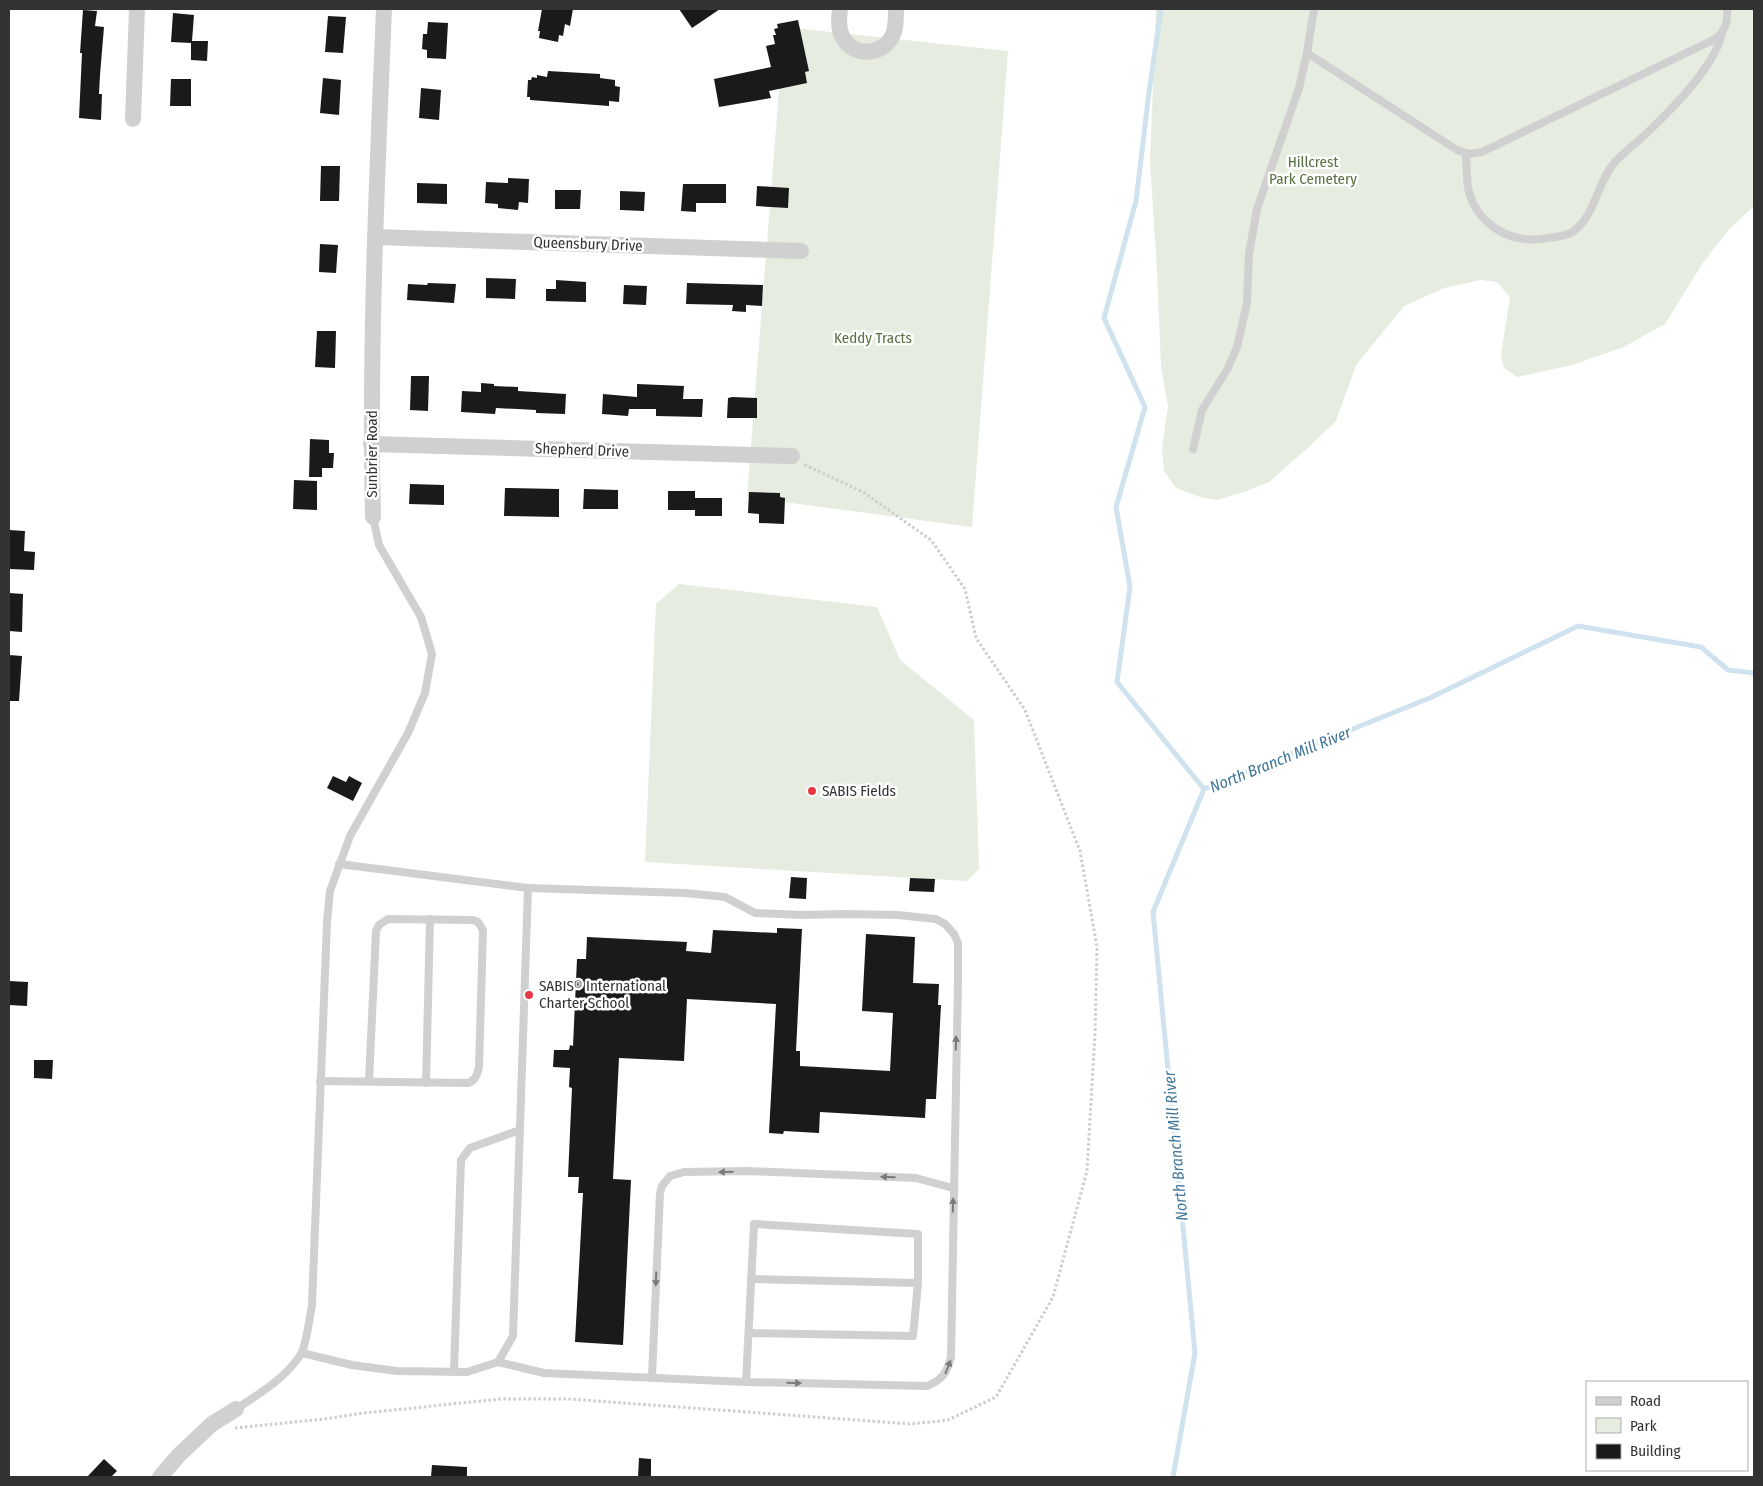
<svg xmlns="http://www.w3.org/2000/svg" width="1763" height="1486" viewBox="0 0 1763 1486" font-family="'Fira Sans Condensed',sans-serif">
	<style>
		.green { fill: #e6ecdf }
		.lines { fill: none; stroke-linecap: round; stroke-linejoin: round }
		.stream { stroke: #cfe2ee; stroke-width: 5 }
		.building { fill: #1a1a1a }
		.path { stroke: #cdcdcd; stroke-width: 3; stroke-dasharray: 2.5 2.5; stroke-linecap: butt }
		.service { stroke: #d0d0d0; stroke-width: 8 }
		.minor { stroke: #d0d0d0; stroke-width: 16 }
		.oneway { fill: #7a7a7a }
		.poi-dot { fill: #e63946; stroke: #fff; stroke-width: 2 }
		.labels { text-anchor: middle; stroke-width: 5; stroke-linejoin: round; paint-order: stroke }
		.park-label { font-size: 15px; fill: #56703f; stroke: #fff }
		.street-label { font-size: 15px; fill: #333; stroke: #fff }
		.poi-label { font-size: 15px; fill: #333; stroke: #fff; text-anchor: start }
		.water-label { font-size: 16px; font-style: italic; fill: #3f7597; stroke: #fff }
	</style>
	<rect width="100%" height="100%" fill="#fff"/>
	<g class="green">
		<path d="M1156 9H1754V206L1729 229 1702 264 1665 324 1624 347 1572 365 1517 377 1504 368 1501 355 1510 297 1497 282 1481 280 1444 288 1404 306 1356 365 1336 421 1310 446 1269 482 1244 492 1217 500 1200 497 1176 488 1164 471 1162 448 1168 406 1161 367 1157 269 1150 162Z"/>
		<path d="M784 27 1008 51 972 527 747 497Z"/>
		<path d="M679 584 877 607 900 660 974 720 979 869 967 881 645 862 656 604Z"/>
	</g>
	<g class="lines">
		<g class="stream">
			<path d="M1161 9 1149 92 1136 201 1104 318 1145 407 1116 507 1130 587 1117 682 1204 789"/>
			<path d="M1173 1477 1195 1353 1153 912 1204 789 1432 697 1578 626 1701 647 1728 670 1754 673"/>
		</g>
	</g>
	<g class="building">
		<path d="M542 9H573L570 26 565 24 563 36 559 35 558 42 539 38 540 31H538Z"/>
		<path d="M679 9H720L692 28Z"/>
		<path d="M83 10 97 11 95 26 104 27 100 75 99 94H102L101 120 79 118 82 53H80Z"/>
		<path d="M173 13 194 15 192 41H208L207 61 191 60V43L171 42Z"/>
		<path d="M328 16 346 17 343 53 325 52Z"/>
		<path d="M798 20 809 71 805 72 807 83 769 91 771 98 719 107 714 79 771 67 766 46 775 44 773 35H776L774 29 778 28 777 24Z"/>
		<path d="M428 22 448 23 446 59 427 58V50L422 49 423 34H427Z"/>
		<path d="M548 71 600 74V78L615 80V86L620 87 619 102 609 101V106L530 100V97H527L528 80H531L532 77 537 78V75L547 77Z"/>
		<path d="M323 78 341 80 339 115 320 113Z"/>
		<path d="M171 79H191V106H170Z"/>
		<path d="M421 88 441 90 439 120 419 118Z"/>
		<path d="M321 166H340L339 201H320Z"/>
		<path d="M508 178 529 179 528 203 519 202 518 210 498 208V204L485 203 486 182 508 183Z"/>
		<path d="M417 183 447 184V204L417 203Z"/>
		<path d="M683 184H726V203H696V212L681 211Z"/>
		<path d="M757 186 789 188 788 208 756 206Z"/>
		<path d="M555 190H581L580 209H555Z"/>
		<path d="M620 191 645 192 644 211 620 210Z"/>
		<path d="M320 244 338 245 336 273 319 272Z"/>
		<path d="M486 278 516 279 515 299 486 298Z"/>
		<path d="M556 280 586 282V302L546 301V289H556Z"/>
		<path d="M428 283 456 284 454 303 407 300 408 284 427 285Z"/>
		<path d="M687 283 763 285 762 306 746 305V312L732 311 733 305 686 304Z"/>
		<path d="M624 285 647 286 646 305 623 304Z"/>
		<path d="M317 331H336L335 368 315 367Z"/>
		<path d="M411 376H429L428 411 410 410Z"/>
		<path d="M481 383 494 384V386L518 387V391L566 394 565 414 536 413V410L496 408 495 414 461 412 462 391 481 392Z"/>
		<path d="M637 384 684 386 683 399H703L702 417 656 416V409H629L628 416 602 414 603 394 637 397Z"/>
		<path d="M732 397 757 398V418H727L728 398Z"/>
		<path d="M310 439 329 440V453H334L333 468H322V477H309Z"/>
		<path d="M294 480 317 481V510L293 509Z"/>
		<path d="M410 484 444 485V505L409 504Z"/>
		<path d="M505 488 559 489V517L504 516Z"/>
		<path d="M584 489 618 490V509H583Z"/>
		<path d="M668 491H695V498H722V516H695V510H668Z"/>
		<path d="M749 492 780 493V497L785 498 784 524 759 523V514L748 513Z"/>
		<path d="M9 530 25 531 24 551 35 552 34 570 9 569Z"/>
		<path d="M9 593 23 594 22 632 9 631Z"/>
		<path d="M9 655 22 656 19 701H9Z"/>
		<path d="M333 776 346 782 349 776 362 783 353 801 327 788Z"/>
		<path d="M791 877 807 878 806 899 789 898Z"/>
		<path d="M910 878 935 879 934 892 909 891Z"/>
		<path d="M777 928 802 929 796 1051H800V1066L890 1071 893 1013 862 1011 866 934 915 937 913 983 939 984 938 1005H941L936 1099H926L925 1118 820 1112 819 1133 784 1131 783 1134 769 1133 776 1004 687 999 684 1061 619 1058 613 1179 631 1180 623 1345 575 1342 583 1193H578L579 1177H568L572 1088 569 1087 570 1068 553 1067 554 1050H569L570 1045 573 1046 577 959H586L587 937 687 942 686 951 711 953 713 930 777 933Z"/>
		<path d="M9 981 28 982 27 1006 9 1005Z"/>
		<path d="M34 1060H53L52 1079 34 1078Z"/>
		<path d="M639 1458 651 1459V1477H638Z"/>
		<path d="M104 1459 117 1471 111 1477H87Z"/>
		<path d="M432 1465 467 1467V1477H431Z"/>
	</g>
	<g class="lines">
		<path class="path" d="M235 1428 324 1419 364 1413 501 1399H569L911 1424 948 1420 996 1397 1053 1297 1087 1171 1095 1034 1097 947 1080 851 1025 710 976 638 965 589 931 540 863 492 803 464"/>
		<g class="service">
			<path d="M1307 53 1314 9"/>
			<path d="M1466 154C1467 166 1466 180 1469 192 1478 224 1509 243 1542 239 1552 237 1566 237 1574 231 1596 214 1597 182 1615 162 1626 150 1639 141 1651 129 1675 106 1716 65 1722 32"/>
			<path d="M1193 449 1202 410 1227 370 1237 347 1247 303 1249 254 1257 209 1299 88 1307 53 1457 150 1469 154 1482 152 1717 38C1726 30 1728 21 1727 9"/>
			<path d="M320 1081 468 1083C476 1080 477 1075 479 1067L483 930 478 922 473 920 388 919 379 925 376 931 369 1081"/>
			<path d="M426 1083 430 919"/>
			<path d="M751 1279 918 1283"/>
			<path d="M302 1353 352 1365 397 1371 467 1372 498 1362 513 1336 528 888 339 864"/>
			<path d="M498 1362 544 1373 746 1382 927 1386C942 1380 947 1373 951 1357L958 980V943L954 934 945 924 936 919 898 915 842 914 802 915 755 913 725 897 685 893 528 888"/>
			<path d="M454 1372 461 1160 470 1148 520 1130"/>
			<path d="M652 1377 660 1193 662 1186 670 1176 684 1172 747 1171 916 1178 953 1188"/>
			<path d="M746 1382 754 1224 918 1234V1283L913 1336 749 1333"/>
			<path d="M236 1409C259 1394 286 1378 301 1354 306 1346 310 1316 312 1305L327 922 330 891 350 836 408 733 425 693 432 654 421 617 379 545 373 517"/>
		</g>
		<g class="minor">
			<path d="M840 9C839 18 838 27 842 36 853 59 886 56 894 32 896 25 896 17 896 9"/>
			<path d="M133 119 137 9"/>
			<path d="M375 237 801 251"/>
			<path d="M371 444 792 456"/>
			<path d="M373 517C369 347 377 178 384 9"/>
			<path d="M160 1477 179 1455 212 1424 236 1409"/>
		</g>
	</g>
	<defs><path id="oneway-solid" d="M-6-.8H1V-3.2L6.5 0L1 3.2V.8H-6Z" transform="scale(1.25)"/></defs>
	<g class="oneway">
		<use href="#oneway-solid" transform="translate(956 1043) rotate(-88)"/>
		<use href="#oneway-solid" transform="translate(726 1172) rotate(179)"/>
		<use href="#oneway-solid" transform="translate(888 1177) rotate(-178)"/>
		<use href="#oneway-solid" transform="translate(953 1205) rotate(-89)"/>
		<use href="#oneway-solid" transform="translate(656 1279) rotate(92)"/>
		<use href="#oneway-solid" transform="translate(948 1367) rotate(-68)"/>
		<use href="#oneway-solid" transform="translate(794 1383) rotate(2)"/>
	</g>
	<g class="poi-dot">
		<circle cx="812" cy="791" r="5"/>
		<circle cx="529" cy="995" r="5"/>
	</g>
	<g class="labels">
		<g class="park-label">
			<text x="1313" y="167">Hillcrest<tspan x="1313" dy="17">Park Cemetery</tspan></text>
			<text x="873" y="343">Keddy Tracts</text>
		</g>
		<g class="street-label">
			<text transform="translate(588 244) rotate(2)" y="5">Queensbury Drive</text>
			<text transform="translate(582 450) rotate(2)" y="5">Shepherd Drive</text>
			<text transform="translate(372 454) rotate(-90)" y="5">Sunbrier Road</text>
		</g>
		<g class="poi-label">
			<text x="822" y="796">SABIS Fields</text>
			<text x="539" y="991">SABIS® International<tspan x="539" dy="17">Charter School</tspan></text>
		</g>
		<g class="water-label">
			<text transform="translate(1280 759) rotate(-22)" y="6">North Branch Mill River</text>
			<text transform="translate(1175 1146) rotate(-95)" y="6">North Branch Mill River</text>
		</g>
	</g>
	<rect width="1763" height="1486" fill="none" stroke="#333333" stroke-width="20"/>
	<rect x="1586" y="1381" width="162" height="90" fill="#ffffff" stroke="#adadad"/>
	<rect x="1596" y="1397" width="25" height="8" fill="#d0d0d0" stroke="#adadad"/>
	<text x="1630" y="1406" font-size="15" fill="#333333">Road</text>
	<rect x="1596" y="1418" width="25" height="15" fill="#e6ecdf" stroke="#adadad"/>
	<text x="1630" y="1431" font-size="15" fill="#333333">Park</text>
	<rect x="1596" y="1444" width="25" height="15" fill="#1a1a1a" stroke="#adadad"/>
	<text x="1630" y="1456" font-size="15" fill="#333333">Building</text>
</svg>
